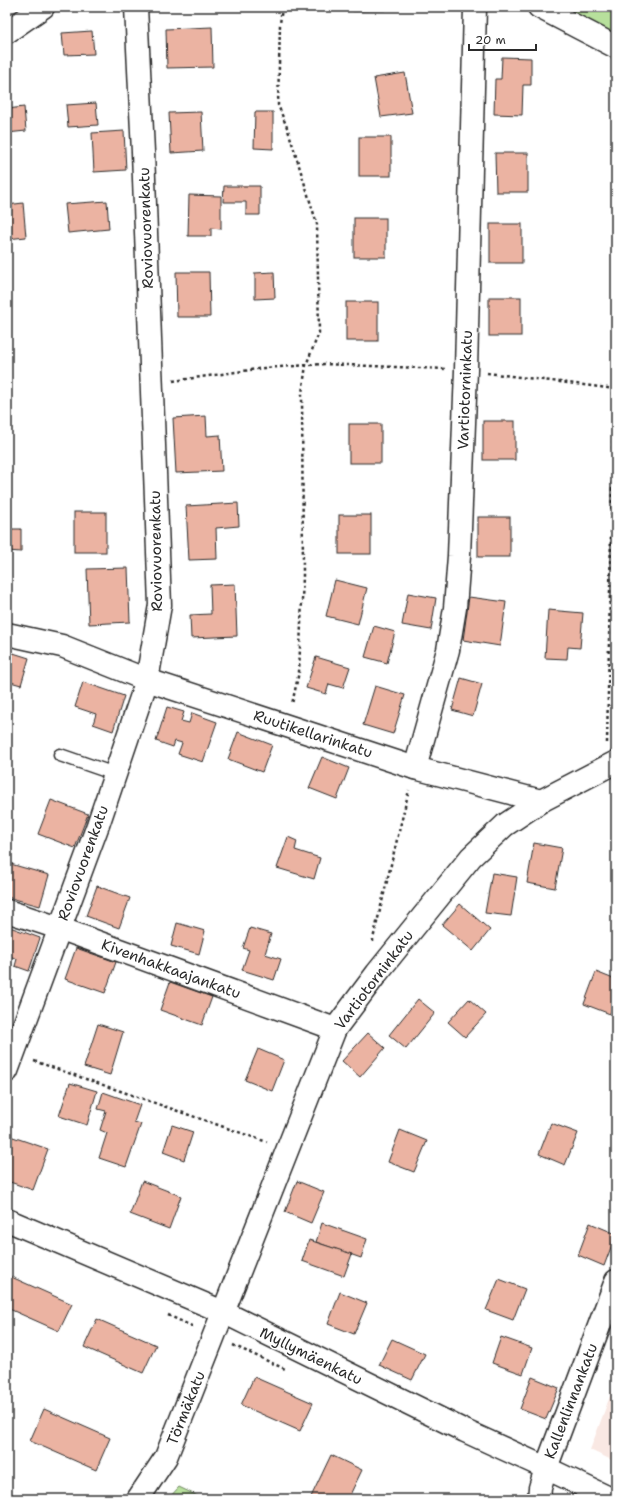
<svg xmlns="http://www.w3.org/2000/svg" width="623" height="1506" viewBox="0 0 623 1506" font-family="'Shantell Sans',sans-serif">
	<style>
		.built { fill: #f9e8e3 }
		.green { fill: #b7e09c; stroke: #718664 }
		.building { fill: #ebb3a2; stroke: #2b2b2b }
		.lines { fill: none; stroke-linecap: round; stroke-linejoin: round }
		.service-casing { stroke: #2b2b2b; stroke-width: 15 }
		.minor-casing { stroke: #2b2b2b; stroke-width: 25 }
		.path { stroke: #2b2b2b; stroke-width: 2.5; stroke-dasharray: 3 3; stroke-linecap: butt }
		.service { stroke: #fff; stroke-width: 12 }
		.minor { stroke: #fff; stroke-width: 22 }
		.labels { text-anchor: middle; stroke-width: 3; stroke-linejoin: round; paint-order: stroke }
		.street-label { font-size: 15px; fill: #2b2b2b; stroke: #fff }
	</style>
	<rect width="100%" height="100%" fill="#fff"/>
	<filter id="ink" filterUnits="userSpaceOnUse"><feTurbulence type="fractalNoise" baseFrequency=".025" numOctaves="2"/><feDisplacementMap in="SourceGraphic" scale="8" xChannelSelector="R" yChannelSelector="G"/><feConvolveMatrix kernelMatrix="1 2 1 2 8 2 1 2 1" color-interpolation-filters="sRGB"/></filter>
	<g filter="url(#ink)">
		<path class="built" d="M616 1380V1462L590 1450Z"/>
		<g class="green">
			<path d="M564 7H616V36L563 8Z"/>
			<path d="M179 1487 204 1499H168Z"/>
		</g>
		<g class="building">
			<path d="M353 7H385V10L353 11Z"/>
			<path d="M212 27 213 67 167 68 166 29Z"/>
			<path d="M92 31 94 54 64 55 62 33Z"/>
			<path d="M502 57 531 58V85H523L522 115 494 114 495 79H501Z"/>
			<path d="M405 73 412 113 381 117 374 78Z"/>
			<path d="M96 103 98 125 68 127 66 105Z"/>
			<path d="M24 107 26 131 7 133V109Z"/>
			<path d="M201 112 203 151 171 153 169 113Z"/>
			<path d="M255 112H273V149L254 148Z"/>
			<path d="M124 131 126 170 94 172 92 133Z"/>
			<rect x="359" y="137" width="32" height="39"/>
			<path d="M495 153H528V192H496Z"/>
			<path d="M224 186H260V215H246V202H223Z"/>
			<path d="M189 195 221 196V229L211 228V236H188Z"/>
			<path d="M107 201 109 229 68 233 65 204Z"/>
			<path d="M23 203 26 237 7 239V205Z"/>
			<rect x="354" y="218" width="32" height="39"/>
			<rect x="490" y="224" width="32" height="39"/>
			<path d="M176 272H209L210 317H177Z"/>
			<path d="M274 272 275 298 255 299V273Z"/>
			<rect x="489" y="297" width="32" height="39"/>
			<rect x="346" y="302" width="32" height="39"/>
			<path d="M206 416 207 436 220 435 222 471 176 473 173 418Z"/>
			<rect x="483" y="421" width="32" height="39"/>
			<rect x="349" y="424" width="32" height="39"/>
			<path d="M238 503 239 526 216 528 217 559 189 560 186 506Z"/>
			<rect x="74" y="512" width="32" height="40"/>
			<rect x="339" y="515" width="32" height="39"/>
			<rect x="478" y="517" width="32" height="40"/>
			<path d="M7 529H21V552L7 551Z"/>
			<path d="M128 568 130 622 89 624 87 569Z"/>
			<path d="M335 580 367 588 358 624 326 616Z"/>
			<path d="M235 584 237 636 191 638 190 615 211 614 210 585Z"/>
			<path d="M408 593 436 598 431 630 402 625Z"/>
			<path d="M469 597 506 602 500 646 463 640Z"/>
			<path d="M548 610 583 613 580 648 568 647 567 659 545 658Z"/>
			<path d="M374 626 395 632 387 663 365 657Z"/>
			<path d="M7 651 29 658 21 685 7 681Z"/>
			<path d="M316 657 350 667 343 688 329 684 326 694 306 688Z"/>
			<path d="M461 678 482 684 473 716 452 710Z"/>
			<path d="M83 682 124 696 113 731 93 724 96 714 75 707Z"/>
			<path d="M375 686 405 695 393 734 363 725Z"/>
			<path d="M167 707 184 712 181 721 189 723 192 713 217 722 203 762 178 754 182 743 175 741 173 747 156 741Z"/>
			<path d="M238 732 272 745 262 772 228 759Z"/>
			<path d="M322 757 349 768 337 799 309 788Z"/>
			<path d="M51 800 88 814 75 848 38 834Z"/>
			<path d="M288 837 297 841 295 850 320 858 314 879 277 868Z"/>
			<path d="M534 843 562 848 555 888 527 883Z"/>
			<path d="M7 863 49 875 40 906 7 897Z"/>
			<path d="M492 873 517 877 511 916 485 913Z"/>
			<path d="M97 886 130 898 119 928 86 916Z"/>
			<path d="M460 904 490 930 473 951 442 925Z"/>
			<path d="M177 923 205 931 199 954 171 946Z"/>
			<path d="M7 926 40 938 29 971 15 966 17 959 7 955Z"/>
			<path d="M250 928 271 934 265 954 281 959 274 980 242 970 249 950 243 948Z"/>
			<path d="M76 948 116 962 105 993 65 979Z"/>
			<path d="M596 972 616 980V1000L610 1014 584 1004Z"/>
			<path d="M170 982 212 997 202 1025 160 1010Z"/>
			<path d="M418 999 435 1013 406 1049 389 1035Z"/>
			<path d="M469 999 486 1014 465 1037 448 1022Z"/>
			<path d="M98 1024 123 1032 110 1075 84 1067Z"/>
			<path d="M368 1033 385 1048 360 1077 342 1061Z"/>
			<path d="M258 1049 284 1060 272 1091 245 1080Z"/>
			<path d="M70 1083 97 1091 87 1125 59 1116Z"/>
			<path d="M103 1092 140 1105 134 1122 141 1124 126 1167 99 1158 107 1133 100 1130 106 1111 98 1109Z"/>
			<path d="M551 1123 578 1133 565 1165 539 1154Z"/>
			<path d="M172 1125 193 1132 184 1160 163 1152Z"/>
			<path d="M400 1130 427 1141 414 1172 388 1162Z"/>
			<path d="M10 1136 48 1149 33 1190 7 1181V1145Z"/>
			<path d="M142 1181 181 1196 169 1229 130 1214Z"/>
			<path d="M297 1181 324 1192 311 1223 285 1212Z"/>
			<path d="M322 1223 367 1239 361 1258 316 1242Z"/>
			<path d="M590 1223 616 1234 604 1266 578 1255Z"/>
			<path d="M309 1240 352 1254 344 1276 302 1261Z"/>
			<path d="M7 1275 72 1304 59 1331 7 1308Z"/>
			<path d="M499 1279 525 1289 513 1320 486 1310Z"/>
			<path d="M340 1292 367 1303 354 1334 328 1324Z"/>
			<path d="M97 1319 156 1345 143 1373 84 1347Z"/>
			<path d="M501 1337 532 1348 523 1374 492 1363Z"/>
			<path d="M392 1339 425 1354 412 1380 379 1365Z"/>
			<path d="M254 1377 313 1403 300 1431 241 1405Z"/>
			<path d="M532 1377 559 1388 546 1419 520 1409Z"/>
			<path d="M44 1409 110 1438 96 1470 30 1441Z"/>
			<path d="M331 1455 362 1470 348 1499H310Z"/>
		</g>
		<g class="lines">
			<defs>
				<path id="service" d="M60 755 115 774"/>
				<g id="minor">
					<path d="M539 7 616 47"/>
					<path d="M7 32 43 7"/>
					<path d="M7 634 62 646 147 680 415 768 541 801"/>
					<path d="M415 768 448 650 455 608 459 556 466 370 475 7"/>
					<path d="M7 911 59 928 335 1029"/>
					<path d="M7 1071 98 825 147 680 160 605 143 152 136 7"/>
					<path d="M7 1220 223 1312 465 1431 546 1468 611 1499"/>
					<path d="M138 1499 166 1457 335 1029 377 973 471 857 505 825 541 801 616 762"/>
					<path d="M539 1499 540 1488 546 1468 616 1281"/>
				</g>
			</defs>
			<use href="#service" class="service-casing"/>
			<use href="#minor" class="minor-casing"/>
			<g class="path">
				<path d="M282 7 280 24 278 105 288 130 317 224 319 333 306 365 302 393 303 576 299 672 292 704"/>
				<path d="M487 373 616 389"/>
				<path d="M173 381 264 368 324 364 445 369"/>
				<path d="M607 743 616 283"/>
				<path d="M373 942V939L409 790"/>
				<path d="M34 1061 267 1142"/>
				<path d="M168 1315 194 1327"/>
				<path d="M233 1345 287 1370"/>
			</g>
			<use href="#service" class="service"/>
			<use href="#minor" class="minor"/>
		</g>
	</g>
	<g class="labels">
		<g class="street-label">
			<text transform="translate(146 228) rotate(-92)" y="5">Roviovuorenkatu</text>
			<text transform="translate(465 390) rotate(-88)" y="5">Vartiotorninkatu</text>
			<text transform="translate(156 551) rotate(-91)" y="5">Roviovuorenkatu</text>
			<text transform="translate(313 734) rotate(18)" y="5">Ruutikellarinkatu</text>
			<text transform="translate(83 863) rotate(-70)" y="5">Roviovuorenkatu</text>
			<text transform="translate(171 969) rotate(20)" y="5">Kivenhakkaajankatu</text>
			<text transform="translate(374 980) rotate(-53)" y="5">Vartiotorninkatu</text>
			<text transform="translate(311 1356) rotate(26)" y="5">Myllymäenkatu</text>
			<text transform="translate(571 1401) rotate(-69)" y="5">Kallenlinnankatu</text>
			<text transform="translate(186 1408) rotate(-68)" y="5">Törmäkatu</text>
		</g>
	</g>
	<rect width="623" height="1506" fill="none" stroke="#fff" stroke-width="24"/>
	<rect x="12" y="12" width="599" height="1482" fill="none" stroke="#2b2b2b" stroke-width="1.5" filter="url(#ink)"/>
	<path d="M469 44v6h67v-6" fill="none" stroke="#2b2b2b" stroke-width="2"/>
	<text x="475" y="44" font-size="12" fill="#2b2b2b" stroke="#ffffff" stroke-width="3" paint-order="stroke">20 m</text>
</svg>
